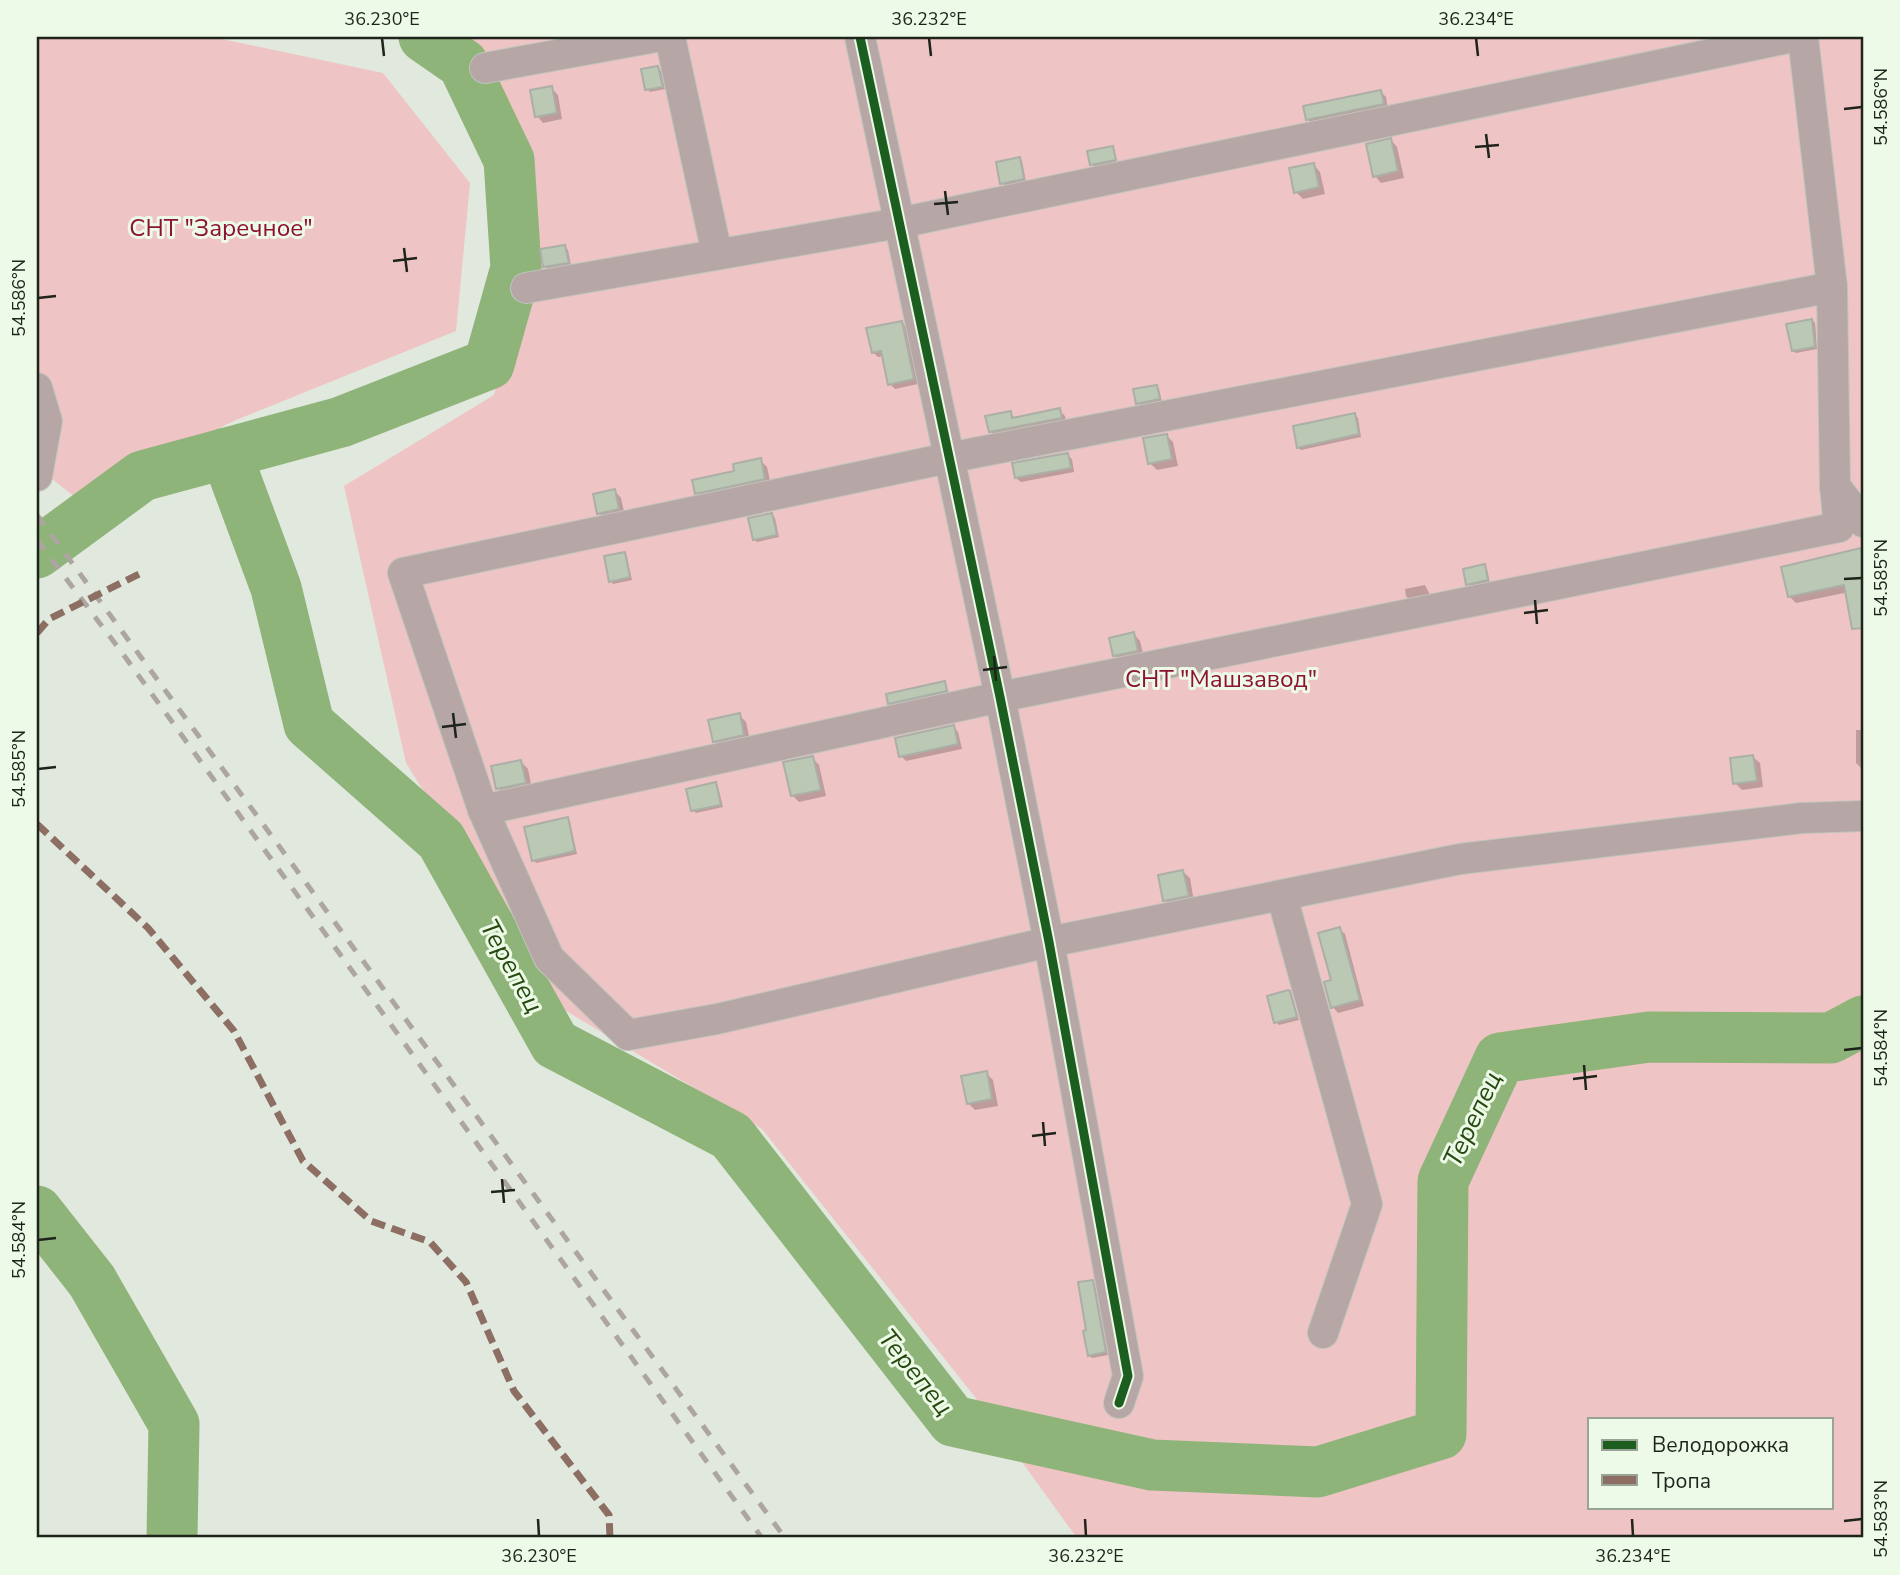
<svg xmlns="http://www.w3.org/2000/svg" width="1900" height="1575" viewBox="0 0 1900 1575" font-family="'Nunito Sans',sans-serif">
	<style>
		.green { fill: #efc4c4; fill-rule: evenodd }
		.shadow { fill: #0003 }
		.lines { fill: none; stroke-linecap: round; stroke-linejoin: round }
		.river { stroke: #8eb479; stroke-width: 51 }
		.building { fill: #bac8b4; stroke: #abafa8; stroke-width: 2 }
		.minor-casing { stroke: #bfc4bc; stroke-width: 32 }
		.minor { stroke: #b6a7a6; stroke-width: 30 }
		.rail { stroke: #aca5a2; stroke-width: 5; stroke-dasharray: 12 12; stroke-linecap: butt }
		.quiet { stroke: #8d6e63; stroke-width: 7; stroke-dasharray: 14 7; stroke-linecap: butt }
		.cycleway-casing { stroke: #edfae7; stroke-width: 13 }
		.cycleway { stroke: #1b5e20; stroke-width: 9 }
		.ticks { fill: none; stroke: #1e231c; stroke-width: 2.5 }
		.labels { text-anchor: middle; stroke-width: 6; stroke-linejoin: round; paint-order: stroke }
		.park-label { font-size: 24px; fill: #8c1134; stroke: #edfae7 }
		.water-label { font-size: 26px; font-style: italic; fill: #264910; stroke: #edfae7 }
		.neatline { fill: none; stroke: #1e231c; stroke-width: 2.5 }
		.ticks-label { font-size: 18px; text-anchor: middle; fill: #1e231c }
	</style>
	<rect width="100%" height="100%" fill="#e1e8de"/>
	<g class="green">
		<path d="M37 37H212L383 73 470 183 456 331 236 420 75 497 37 467Z"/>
		<path d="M437 37H1863V1538H1077L975 1397 762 1129 558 1006 406 763 344 486 494 395 522 279 529 161 492 83ZM1590 1419H1832V1507H1590Z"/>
	</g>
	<g class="shadow">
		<path d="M658 68 661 71 665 89 650 92 647 89Z"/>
		<path d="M551 88 558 95 562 119 543 123 537 116Z"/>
		<path d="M1381 92 1386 97 1388 109 1313 124 1308 120Z"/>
		<path d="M1391 140 1397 147 1404 178 1381 183 1375 176Z"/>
		<path d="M1112 148 1117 163 1095 167 1092 164Z"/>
		<path d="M1019 158 1022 161 1026 182 1005 186 1002 183Z"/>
		<path d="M1314 165 1320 172 1325 194 1303 199 1296 192Z"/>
		<path d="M565 247 568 250 571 265 548 269 545 266Z"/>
		<path d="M1812 320 1815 323 1817 349 1796 353 1793 351Z"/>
		<path d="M902 322 907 328 918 384 895 389 890 384 884 356 878 357 873 352Z"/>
		<path d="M1156 387 1159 389 1162 402 1141 406 1138 403Z"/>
		<path d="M1059 410 1065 416 1066 423 996 437 990 431 1010 413 1016 419Z"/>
		<path d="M1355 415 1358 418 1361 437 1301 450 1298 447Z"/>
		<path d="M1166 435 1173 442 1178 466 1157 470 1150 463Z"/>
		<path d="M1067 455 1072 459 1074 472 1021 482 1016 478Z"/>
		<path d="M760 460 767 467 771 485 703 499 696 493Z"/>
		<path d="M615 491 621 498 625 516 606 520 599 513Z"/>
		<path d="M772 515 775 518 779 537 757 542 754 539Z"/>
		<path d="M1860 549 1863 553V595L1853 597 1849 592 1796 603 1789 596Z"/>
		<path d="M624 554 627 557 632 580 613 584 611 581Z"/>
		<path d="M1484 566 1487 569 1490 583 1471 587 1468 584Z"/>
		<path d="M1425 585 1430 595 1409 599 1406 596 1405 589Z"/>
		<path d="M1134 634 1140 641 1144 658 1121 662 1114 655Z"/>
		<path d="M944 683 949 693 892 706 889 703Z"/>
		<path d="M739 715 746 722 750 741 721 748 714 741Z"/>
		<path d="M954 727 958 732 962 749 906 761 901 756Z"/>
		<path d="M1856 730H1863V770L1856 763Z"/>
		<path d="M1753 757 1760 763 1763 787 1742 790 1735 783Z"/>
		<path d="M812 758 819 765 826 796 799 802 792 795Z"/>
		<path d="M521 762 528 769 532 789 505 795 498 788Z"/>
		<path d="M715 784 718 787 723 807 696 813 693 810Z"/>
		<path d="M567 819 570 822 577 854 536 863 534 860Z"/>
		<path d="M1183 872 1190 878 1194 902 1172 907 1165 900Z"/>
		<path d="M1339 929 1345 934 1364 1006 1338 1013 1333 1007Z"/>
		<path d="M1290 993 1292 996 1299 1020 1279 1025 1276 1022Z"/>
		<path d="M986 1073 993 1080 998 1106 975 1110 968 1103Z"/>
		<path d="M1092 1282 1095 1285 1108 1355 1092 1358 1089 1355Z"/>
	</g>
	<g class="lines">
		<g class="river">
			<path d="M226 453 276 588 309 724 441 840 555 1044 731 1136 953 1421 1152 1465 1318 1472 1441 1434 1443 1181 1500 1058 1649 1037 1831 1038 1863 1021"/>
			<path d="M37 553 142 476 341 422 489 364 516 268 509 160 463 64 424 37"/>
			<path d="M37 1211 92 1281 174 1424 172 1538"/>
		</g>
	</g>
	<g class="building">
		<path d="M658 66 663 87 645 90 641 69Z"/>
		<path d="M552 86 557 113 535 117 530 90Z"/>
		<path d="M1381 90 1384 104 1306 120 1303 106Z"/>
		<path d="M1391 138 1398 171 1373 177 1366 144Z"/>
		<path d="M1113 146 1116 160 1090 165 1087 151Z"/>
		<path d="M1020 157 1024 179 1000 184 996 162Z"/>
		<path d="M1314 163 1319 187 1294 193 1289 168Z"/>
		<path d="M565 245 569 263 543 267 540 249Z"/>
		<path d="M1812 319 1815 347 1792 351 1786 324Z"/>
		<path d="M902 321 914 379 888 385 881 351 872 353 866 328Z"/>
		<path d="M1157 385 1160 399 1136 404 1133 389Z"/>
		<path d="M1060 408 1062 418 989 432 985 416 1011 411 1012 418Z"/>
		<path d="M1355 413 1359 434 1297 448 1293 426Z"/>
		<path d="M1167 434 1172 459 1148 464 1143 438Z"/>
		<path d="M1068 453 1071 468 1015 478 1012 463Z"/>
		<path d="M761 458 765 479 695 494 692 480 734 471 733 464Z"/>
		<path d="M615 489 619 509 597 514 593 494Z"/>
		<path d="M772 513 777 535 753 540 748 518Z"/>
		<path d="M1861 548 1863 561V628L1852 629 1844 585 1788 597 1781 567Z"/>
		<path d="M625 552 630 577 609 582 604 556Z"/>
		<path d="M1485 564 1488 580 1466 585 1463 569Z"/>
		<path d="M1134 632 1138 651 1113 656 1109 638Z"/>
		<path d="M945 681 947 691 888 704 886 694Z"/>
		<path d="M740 713 744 735 713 742 708 720Z"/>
		<path d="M954 725 958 744 899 757 895 738Z"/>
		<path d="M1753 755 1757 781 1733 784 1730 758Z"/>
		<path d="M813 756 821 790 791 796 783 762Z"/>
		<path d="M521 760 526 783 496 789 491 766Z"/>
		<path d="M716 782 721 805 691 811 686 789Z"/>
		<path d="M568 817 575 851 532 861 524 827Z"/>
		<path d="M1183 870 1189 896 1163 901 1158 875Z"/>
		<path d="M1340 927 1360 1000 1331 1008 1324 982 1331 980 1318 933Z"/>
		<path d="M1288 990 1290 991 1297 1017 1274 1023 1267 996Z"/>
		<path d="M987 1071 992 1099 967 1104 961 1076Z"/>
		<path d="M1093 1280 1106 1352 1088 1356 1083 1331 1086 1330 1078 1282Z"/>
	</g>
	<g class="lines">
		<defs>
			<g id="minor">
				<path d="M670 37 717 254"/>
				<path d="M860 37 1000 697 1049 942 1128 1376 1119 1403"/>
				<path d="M1803 37 1832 287 1835 486 1863 522"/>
				<path d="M485 68 656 37"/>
				<path d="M1832 287 948 458 403 573 483 810 549 958 628 1035 717 1019 1049 942 1460 859 1802 818 1863 816"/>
				<path d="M526 288 899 223 1793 37"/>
				<path d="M37 388 47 421 37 476"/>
				<path d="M483 810 1000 697 1839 527 1835 486"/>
				<path d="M1282 896 1367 1204 1323 1333"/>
			</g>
		</defs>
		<use href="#minor" class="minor-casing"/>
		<use href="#minor" class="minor"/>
		<g class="rail">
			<path d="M37 515 785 1538"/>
			<path d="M37 540 123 654 762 1538"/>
		</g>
		<g class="quiet">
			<path d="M37 633 49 619 143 572"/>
			<path d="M37 824 148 928 234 1031 303 1161 371 1221 430 1242 466 1282 514 1391 609 1515 610 1538"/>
		</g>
		<defs>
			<path id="cycleway" d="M860 37 1000 697 1049 942 1128 1376 1119 1403"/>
		</defs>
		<use href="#cycleway" class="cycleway-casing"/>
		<use href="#cycleway" class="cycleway"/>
	</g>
	<path class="ticks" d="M382 38 384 56M929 38 931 56M1476 38 1478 56M1844 109 1862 107M1486 134 1489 158M1475 147 1499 145M945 191 948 215M934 204 958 202M404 248 407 272M393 261 417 258M38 298 56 296M1844 579 1862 578M1535 600 1537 624M1524 613 1548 610M994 656 996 681M983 670 1007 667M453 713 456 738M442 727 466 724M38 769 56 767M1844 1050 1862 1048M1584 1065 1586 1090M1573 1079 1597 1076M1043 1122 1045 1146M1032 1136 1056 1133M502 1179 504 1203M491 1192 515 1190M38 1240 56 1238M538 1519 539 1536M1085 1519 1086 1536M1632 1519 1633 1536M1844 1521 1862 1519"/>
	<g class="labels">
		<g class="park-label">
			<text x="221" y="236">СНТ "Заречное"</text>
			<text x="1221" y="687">СНТ "Машзавод"</text>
		</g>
		<g class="water-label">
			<text transform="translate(512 966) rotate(61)" y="9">Терепец</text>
			<text transform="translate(1472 1119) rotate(-65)" y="9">Терепец</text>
			<text transform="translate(916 1372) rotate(51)" y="9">Терепец</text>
		</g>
	</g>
	<rect width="1900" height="1575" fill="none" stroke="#edfae7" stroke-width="77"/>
	<rect x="1588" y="1418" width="245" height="91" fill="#edfae7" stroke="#9aa496" stroke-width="2"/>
	<rect x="1602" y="1440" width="35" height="10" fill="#1b5e20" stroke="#9aa496" stroke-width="2"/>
	<text x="1652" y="1452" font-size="21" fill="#1e231c">Велодорожка</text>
	<rect x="1602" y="1475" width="35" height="10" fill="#8d6e63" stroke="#9aa496" stroke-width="2"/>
	<text x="1652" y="1488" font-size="21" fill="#1e231c">Тропа</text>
	<rect x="38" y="38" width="1824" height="1498" class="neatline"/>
	<g class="ticks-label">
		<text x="382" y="25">36.230°E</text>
		<text x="929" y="25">36.232°E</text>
		<text x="1476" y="25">36.234°E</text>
		<text transform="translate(1881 107) rotate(-90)" y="6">54.586°N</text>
		<text transform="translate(19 298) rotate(-90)" y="6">54.586°N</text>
		<text transform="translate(1881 578) rotate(-90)" y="6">54.585°N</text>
		<text transform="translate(19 769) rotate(-90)" y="6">54.585°N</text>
		<text transform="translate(1881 1048) rotate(-90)" y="6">54.584°N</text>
		<text transform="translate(19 1240) rotate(-90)" y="6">54.584°N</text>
		<text transform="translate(1881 1519) rotate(-90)" y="6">54.583°N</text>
		<text x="539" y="1562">36.230°E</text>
		<text x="1086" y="1562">36.232°E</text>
		<text x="1633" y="1562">36.234°E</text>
	</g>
</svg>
